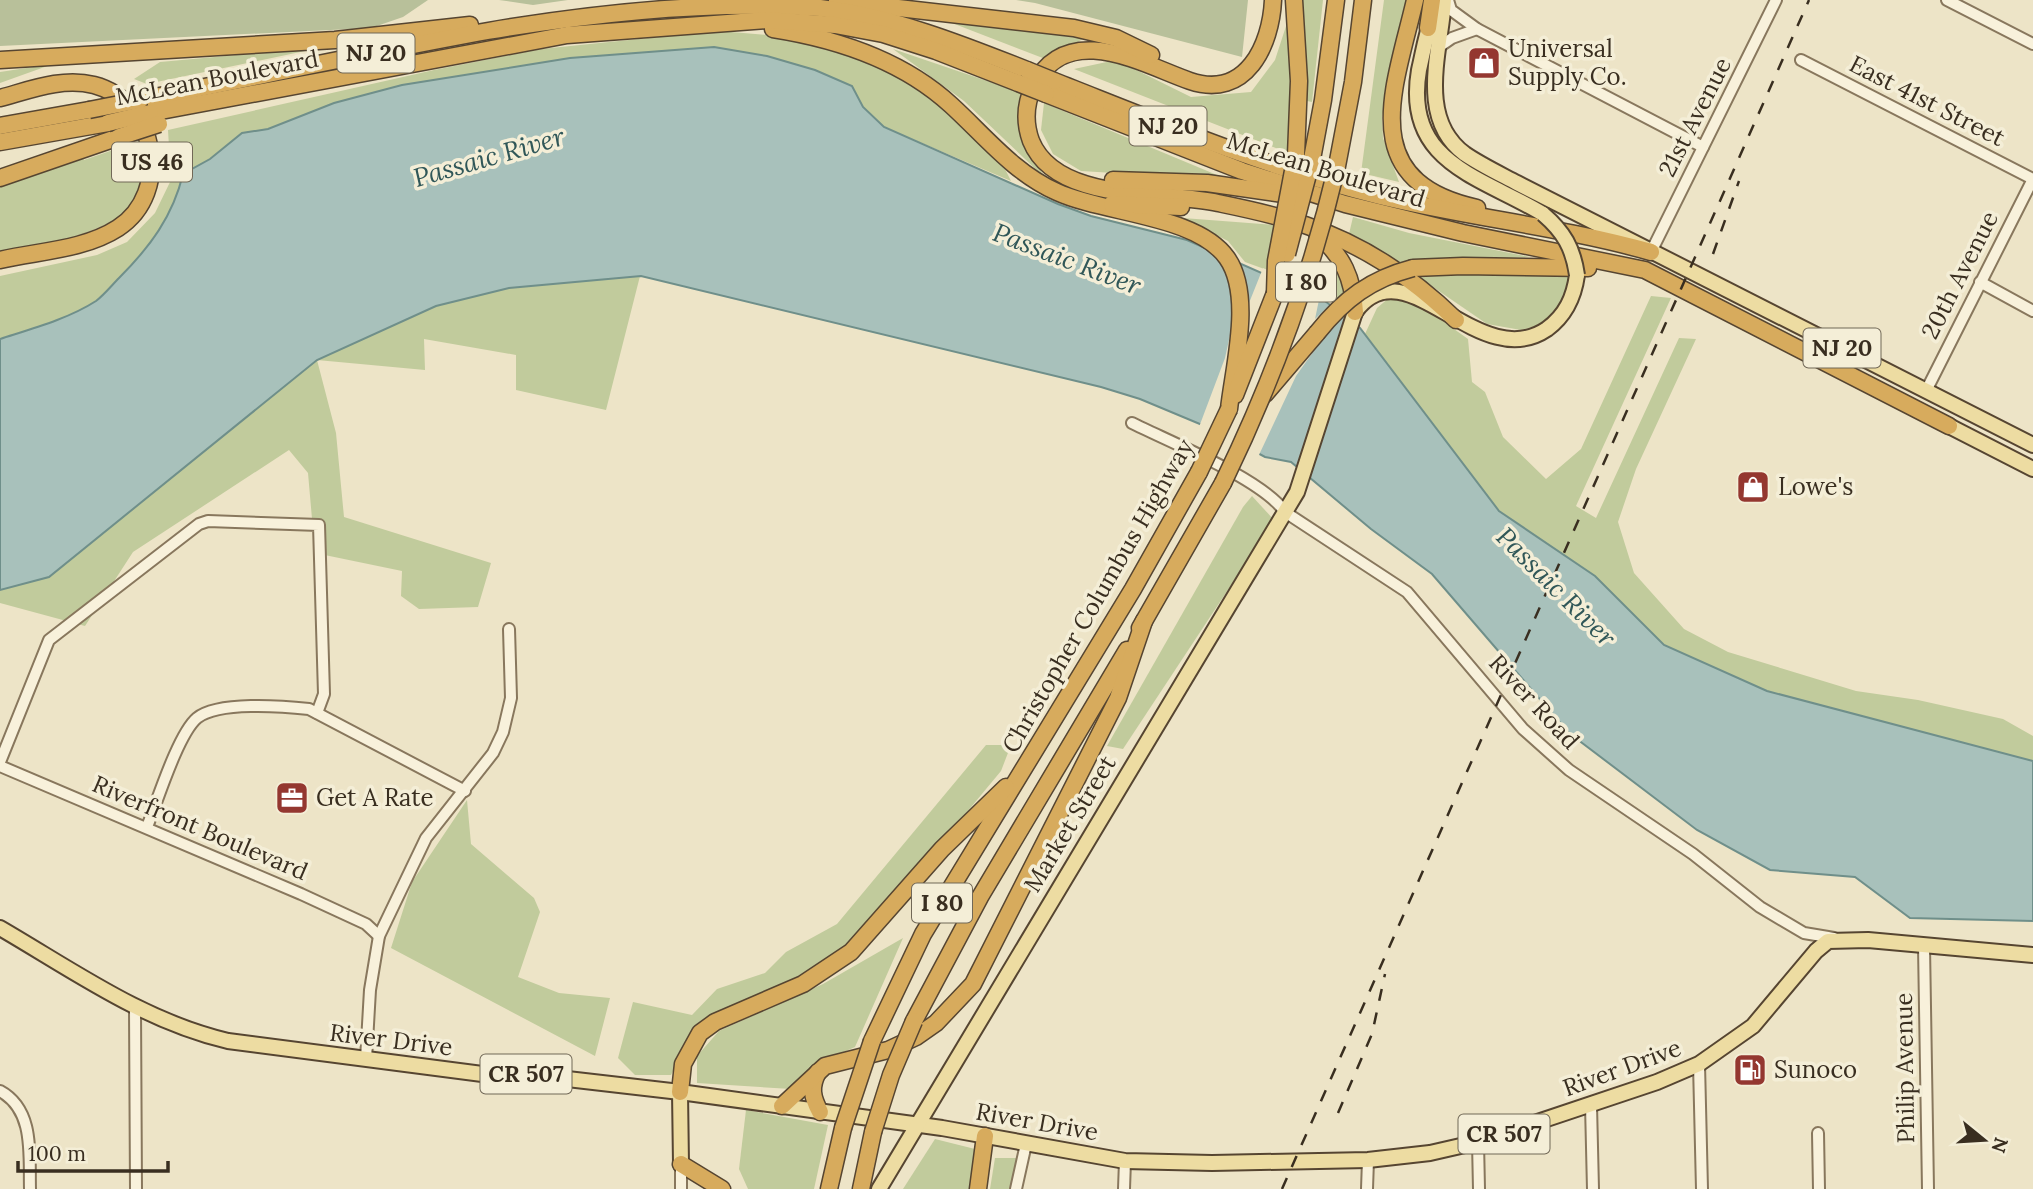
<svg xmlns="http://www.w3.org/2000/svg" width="2033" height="1189" viewBox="0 0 2033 1189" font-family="Lora,serif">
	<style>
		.green { fill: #c1cb9c }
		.cemetery { fill: #b8c09a }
		.water { fill: #a8c1bb; stroke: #6f8f8a; stroke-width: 2 }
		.pier { fill: #ede4c7 }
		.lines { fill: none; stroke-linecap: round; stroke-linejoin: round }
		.minor-casing { stroke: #88775d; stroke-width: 14 }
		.major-casing { stroke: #564531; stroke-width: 18 }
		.highway-casing { stroke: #564531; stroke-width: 19 }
		.minor { stroke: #f8f1db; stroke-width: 10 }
		.major { stroke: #eddca2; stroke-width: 14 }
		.highway { stroke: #d7ab5d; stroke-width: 16 }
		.rail { stroke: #392e20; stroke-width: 2.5; stroke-dasharray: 12 12; stroke-linecap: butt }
		.major-bridge-casing { stroke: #564531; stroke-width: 18; stroke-linecap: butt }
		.highway-bridge-casing { stroke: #564531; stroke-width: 19; stroke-linecap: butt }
		.major-bridge { stroke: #eddca2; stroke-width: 14 }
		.highway-bridge { stroke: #d7ab5d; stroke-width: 16 }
		.labels { text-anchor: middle; stroke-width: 7; stroke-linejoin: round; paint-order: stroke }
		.shield { fill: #f4eed7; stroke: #716857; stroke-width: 2 }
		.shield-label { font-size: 23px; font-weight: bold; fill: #392e20 }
		.poi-label { font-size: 24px; fill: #392e20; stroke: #f4eed7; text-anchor: start }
		.street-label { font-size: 24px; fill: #392e20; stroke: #f4eed7 }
		.water-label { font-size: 26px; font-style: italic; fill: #305758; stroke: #f4eed7 }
	</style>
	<rect width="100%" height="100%" fill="#ede4c7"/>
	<g class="green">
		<path d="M1301 0H1323L1312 102 1307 101Z"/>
		<path d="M1384 0H1407L1382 117 1383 138 1399 182 1361 173Z"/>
		<path d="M1288 20 1295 96 1291 154 1074 69 1116 60 1191 97 1251 92 1275 60Z"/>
		<path d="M952 23 1086 37 1048 60Z"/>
		<path d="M717 31C786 36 858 41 916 83 947 105 975 137 1002 163L1011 181 884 127 863 107 852 86 815 70 767 56 334 103 268 129 242 133 210 159 183 174C173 216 150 247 119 278 112 285 104 295 96 301 68 319 31 329 0 339V276L97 255 127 242 155 213 171 180 168 130 434 70 541 49Z"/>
		<path d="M324 47 147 84 134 79 160 62Z"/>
		<path d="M893 49 1025 94 1020 132 1044 177 964 101Z"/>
		<path d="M53 64 0 83V72Z"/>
		<path d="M1044 103 1229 180 1081 171 1053 154 1041 130Z"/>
		<path d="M142 140C142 154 146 170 144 184 139 230 37 246 0 255V186L82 156 84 160Z"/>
		<path d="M1353 217 1409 233 1530 257 1397 262 1349 234Z"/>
		<path d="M1183 218 1276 225 1267 270 1245 262 1228 241Z"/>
		<path d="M1349 261 1360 284 1335 306 1327 293 1337 265Z"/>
		<path d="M1503 270H1572L1569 292 1550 322 1521 330 1487 324 1417 276Z"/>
		<path d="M640 276 606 410 516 390V355L424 339 425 370 317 360 336 433 344 517 491 563 478 607 419 609 401 596 402 571 315 553 308 473 289 450 133 552 85 626 0 603V590L49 577 317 359 436 306 509 288Z"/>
		<path d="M1651 296 1671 298 1576 506 1596 518 1679 338 1696 339 1636 469 1618 522 1634 573 1684 629 1728 652 1856 691 1918 700 2003 719 2033 736V761L1767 691 1664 645 1595 576 1499 511 1365 334 1377 308 1390 297 1416 302 1468 339 1472 382 1485 392 1503 437 1546 479 1581 449Z"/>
		<path d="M1252 496 1274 520 1123 749 1107 746 1243 507Z"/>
		<path d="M986 745H1011L1001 771 869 930 837 958 691 1037 671 1075H635L618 1058 633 1002 692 1015 717 989 765 973 786 952 837 924Z"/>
		<path d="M467 800 471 844 534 898 540 912 518 977 559 993 610 998 595 1056 391 948 412 882Z"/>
		<path d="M903 938 855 1047 828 1059 791 1089 697 1083V1056L719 1031 823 984Z"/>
		<path d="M746 1110 828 1125 814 1189H748L739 1169Z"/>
		<path d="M935 1139 975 1149 973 1189H903Z"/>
		<path d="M995 1158H1017L1011 1189H990Z"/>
	</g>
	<g class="cemetery">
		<path d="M0 0H428L403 17 371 28 0 46Z"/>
		<path d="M499 0H568L533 5Z"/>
		<path d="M1016 0H1248L1242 57 1035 3Z"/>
	</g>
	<path class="water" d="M714 47 767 56 815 70 852 86 863 107 884 127 1058 204 1091 216 1187 240 1325 301 1360 328 1499 511 1595 576 1664 645 1767 691 2033 761V921L1910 918 1855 877 1770 870 1697 830 1569 733 1432 574 1371 529 1291 462 1265 457 1219 432 1140 399 1101 387 641 276 509 288 436 306 317 360 49 577 0 590V339C31 329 68 319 96 301 104 295 112 285 119 278 150 247 173 216 183 174L210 159 242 133 268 129 334 103 402 85 570 58Z"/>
	<path class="pier" d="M1233 255 1247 308 1263 268 1320 295 1315 319 1333 302 1343 310 1296 376 1258 457 1199 427 1225 358 1234 317 1232 284 1217 256Z"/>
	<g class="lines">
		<defs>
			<g id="minor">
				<path d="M1448 0 1451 10 1477 29 1703 147"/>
				<path d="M1947 0 2033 44"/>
				<path d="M1439 47 1452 38 1477 29"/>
				<path d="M1801 60 2033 179"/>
				<path d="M1651 252 1776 0"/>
				<path d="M1980 282 2033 311"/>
				<path d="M1926 391 2033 179"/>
				<path d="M1132 423C1170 442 1262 479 1285 512L1407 592 1523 729 1569 770 1693 854 1760 907 1804 933 1834 938"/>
				<path d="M0 762 49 640 199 524 208 521 319 525 324 694 317 713"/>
				<path d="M0 766 301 894 366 924 379 936"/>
				<path d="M147 827C157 802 178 734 197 718 218 701 282 706 309 709L465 791"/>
				<path d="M1924 946 1928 1189"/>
				<path d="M135 1009 136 1189"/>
				<path d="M366 1059 370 990 379 936 426 838 493 753 503 732 511 698 509 629"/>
				<path d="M1699 1064 1702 1189"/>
				<path d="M0 1091C35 1110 29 1155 30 1189"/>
				<path d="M1591 1105 1593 1189"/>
				<path d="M1818 1133 1819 1189"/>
				<path d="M1478 1142 1479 1189"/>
				<path d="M681 1164V1189"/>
				<path d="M1016 1189 1026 1144"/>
				<path d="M1124 1189 1125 1161"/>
				<path d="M1367 1189 1368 1160"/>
			</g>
			<g id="major">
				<path d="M1444 0C1441 50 1416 118 1465 154 1481 165 1500 174 1517 183L2033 445"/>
				<path d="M1432 18C1426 34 1423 53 1419 70 1403 163 1480 176 1543 214"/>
				<path d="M1949 426 2033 469"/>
				<path d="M0 928C74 971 143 1021 228 1041L490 1075 524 1074 680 1092 942 1128 1125 1161 1212 1163 1368 1160 1430 1153 1478 1142 1657 1082 1699 1064 1753 1026 1816 951 1828 941 1868 940 2033 955"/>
				<path d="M680 1092 681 1164"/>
				<path d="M879 1189 1297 492 1355 312C1406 242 1478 376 1547 329 1566 315 1574 297 1577 275"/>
			</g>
			<g id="highway">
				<path d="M1273 0C1271 45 1246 100 1190 81 1144 65 1068 19 1034 85 1025 104 1024 122 1031 141 1056 203 1164 191 1218 203 1247 209 1277 215 1305 225 1362 244 1414 279 1456 320"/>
				<path d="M1294 0 1299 81 1296 155"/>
				<path d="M1415 0C1395 87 1353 181 1477 208"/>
				<path d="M837 1 1074 28 1116 38 1151 55"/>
				<path d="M1428 28 1432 0"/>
				<path d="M773 29C837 39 902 60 951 105 985 136 1014 173 1057 192 1105 214 1197 215 1227 258 1253 295 1234 365 1229 409"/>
				<path d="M0 60 335 40 470 25"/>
				<path d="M1054 81C1161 123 1268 168 1380 196 1470 218 1563 227 1651 252"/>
				<path d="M1046 94 1242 171 1345 204 1463 233 1645 270 1949 426"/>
				<path d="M0 98C30 90 62 77 94 85 156 101 173 192 118 228 84 250 38 251 0 260"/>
				<path d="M140 100C256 77 372 52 488 31 595 13 711 0 820 8 893 17 959 43 1027 70"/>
				<path d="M150 113 567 35 767 20 835 25 883 34 936 51 1018 83"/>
				<path d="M0 126 89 110"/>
				<path d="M0 142 108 123"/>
				<path d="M1312 159 1323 100 1336 0"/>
				<path d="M1337 166 1353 82 1363 0"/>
				<path d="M0 178 119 137"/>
				<path d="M1113 180 1207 183 1290 195"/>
				<path d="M1112 204 1181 207"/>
				<path d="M1317 234C1343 256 1353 278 1355 312"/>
				<path d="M1413 268 1463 266 1588 268"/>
				<path d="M1265 394 1317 333"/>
				<path d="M1235 395 1275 293"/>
				<path d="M1140 628 1223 483"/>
				<path d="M914 1021 980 897 1127 650"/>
				<path d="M872 1041 923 934 1133 589 1199 472"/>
				<path d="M818 1072C810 1087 812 1097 820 1112"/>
				<path d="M680 1092 683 1064 700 1033 715 1022 803 984 851 952 942 849 1006 787"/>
				<path d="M782 1106 825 1066 888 1050 916 1037 936 1023 973 984 1118 698 1144 621"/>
				<path d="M681 1164 722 1189"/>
				<path d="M829 1189 843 1128"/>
				<path d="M861 1189 873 1132"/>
				<path d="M978 1189 985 1136"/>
			</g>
		</defs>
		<use href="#minor" class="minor-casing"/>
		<use href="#major" class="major-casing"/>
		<use href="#highway" class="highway-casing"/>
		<use href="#minor" class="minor"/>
		<use href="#major" class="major"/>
		<use href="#highway" class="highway"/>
		<g class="rail">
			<path d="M1713 254 1739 181"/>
			<path d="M1338 1113 1372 1034 1385 974"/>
			<path d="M1282 1189 1809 0"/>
		</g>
		<defs>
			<path id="major-bridge" d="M1543 214C1564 232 1573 248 1577 275"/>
			<g id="highway-bridge">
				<path d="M1027 70 1054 81"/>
				<path d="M1018 83 1046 94"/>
				<path d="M89 110 140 100"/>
				<path d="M108 123 150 113"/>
				<path d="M119 137 159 124"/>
				<path d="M1287 254 1312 159"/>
				<path d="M1275 293 1276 261 1296 155"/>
				<path d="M1317 333C1344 299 1371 279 1413 268"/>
				<path d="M1199 472 1229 409"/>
				<path d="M1223 483C1273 380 1311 277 1337 166"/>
				<path d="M843 1128 872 1041"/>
				<path d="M873 1132 891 1075 914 1021"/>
			</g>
		</defs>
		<use href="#major-bridge" class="major-bridge-casing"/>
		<use href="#highway-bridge" class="highway-bridge-casing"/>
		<use href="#major-bridge" class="major-bridge"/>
		<use href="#highway-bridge" class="highway-bridge"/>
	</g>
	<defs>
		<symbol id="shop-square" viewBox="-11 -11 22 22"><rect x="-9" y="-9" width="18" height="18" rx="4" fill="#943730" stroke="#f4eed7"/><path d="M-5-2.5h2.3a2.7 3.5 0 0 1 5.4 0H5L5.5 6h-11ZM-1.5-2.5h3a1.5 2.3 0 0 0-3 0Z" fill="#fff"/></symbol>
		<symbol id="office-square" viewBox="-11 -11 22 22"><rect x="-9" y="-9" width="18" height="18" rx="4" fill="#943730" stroke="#f4eed7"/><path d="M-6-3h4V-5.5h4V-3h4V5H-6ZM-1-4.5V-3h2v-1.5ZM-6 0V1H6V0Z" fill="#fff"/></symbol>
		<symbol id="fuel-square" viewBox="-11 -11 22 22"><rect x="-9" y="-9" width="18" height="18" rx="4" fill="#943730" stroke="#f4eed7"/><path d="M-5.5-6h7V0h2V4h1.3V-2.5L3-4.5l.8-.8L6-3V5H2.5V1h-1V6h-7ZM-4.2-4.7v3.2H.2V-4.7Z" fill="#fff"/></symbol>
	</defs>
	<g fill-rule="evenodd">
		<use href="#shop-square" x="1465" y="44" width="38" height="38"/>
		<use href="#shop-square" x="1734" y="468" width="38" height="38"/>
		<use href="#office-square" x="273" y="779" width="38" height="38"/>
		<use href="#fuel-square" x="1731" y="1051" width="38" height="38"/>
	</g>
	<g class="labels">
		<g class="shield">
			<rect x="337.5" y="33.5" width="77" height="39" rx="5"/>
			<rect x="1129.5" y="106.5" width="77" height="39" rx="5"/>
			<rect x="112" y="142.5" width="80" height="39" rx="5"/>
			<rect x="1276" y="262.5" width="60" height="39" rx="5"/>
			<rect x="1803.5" y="328.5" width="77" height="39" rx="5"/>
			<rect x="912" y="883.5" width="60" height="39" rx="5"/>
			<rect x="480.5" y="1054.5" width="91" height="39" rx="5"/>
			<rect x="1458.5" y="1114.5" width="91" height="39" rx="5"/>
		</g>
		<g class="shield-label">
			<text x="376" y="61">NJ 20</text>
			<text x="1168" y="134">NJ 20</text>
			<text x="152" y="170">US 46</text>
			<text x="1306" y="290">I 80</text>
			<text x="1842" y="356">NJ 20</text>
			<text x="942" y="911">I 80</text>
			<text x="526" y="1082">CR 507</text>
			<text x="1504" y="1142">CR 507</text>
		</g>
		<g class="poi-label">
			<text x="1508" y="57">Universal<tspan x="1508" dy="28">Supply Co.</tspan></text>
			<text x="1778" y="495">Lowe's</text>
			<text x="316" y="806">Get A Rate</text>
			<text x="1774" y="1078">Sunoco</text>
		</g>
		<g class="street-label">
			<text transform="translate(217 78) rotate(-11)" y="8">McLean Boulevard</text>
			<text transform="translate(1927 101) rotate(27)" y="8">East 41st Street</text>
			<text transform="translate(1695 117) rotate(-63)" y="8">21st Avenue</text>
			<text transform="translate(1326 170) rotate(17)" y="8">McLean Boulevard</text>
			<text transform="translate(1960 275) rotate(-63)" y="8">20th Avenue</text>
			<text transform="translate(1098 596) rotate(-60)" y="8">Christopher Columbus Highway</text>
			<text transform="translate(1534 702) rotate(47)" y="8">River Road</text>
			<text transform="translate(1070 824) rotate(-59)" y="8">Market Street</text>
			<text transform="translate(200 828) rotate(23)" y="8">Riverfront Boulevard</text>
			<text transform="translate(391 1040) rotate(7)" y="8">River Drive</text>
			<text transform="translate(1622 1068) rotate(-20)" y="8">River Drive</text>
			<text transform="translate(1905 1068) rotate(-91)" y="8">Philip Avenue</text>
			<text transform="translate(1037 1122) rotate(10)" y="8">River Drive</text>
		</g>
		<g class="water-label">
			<text transform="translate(489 157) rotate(-16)" y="9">Passaic River</text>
			<text transform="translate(1067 259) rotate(21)" y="9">Passaic River</text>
			<text transform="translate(1556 587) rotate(45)" y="9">Passaic River</text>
		</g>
	</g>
	<g transform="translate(1984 1140) rotate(108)" stroke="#f4eed7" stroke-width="5" paint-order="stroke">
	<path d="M0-5L12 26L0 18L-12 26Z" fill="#392e20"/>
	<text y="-10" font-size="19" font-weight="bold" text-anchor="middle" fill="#392e20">N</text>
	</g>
	<path d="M18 1161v10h150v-10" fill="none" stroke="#392e20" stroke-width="3.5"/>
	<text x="28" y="1161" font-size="21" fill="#392e20" stroke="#f4eed7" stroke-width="5" paint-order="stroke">100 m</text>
</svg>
